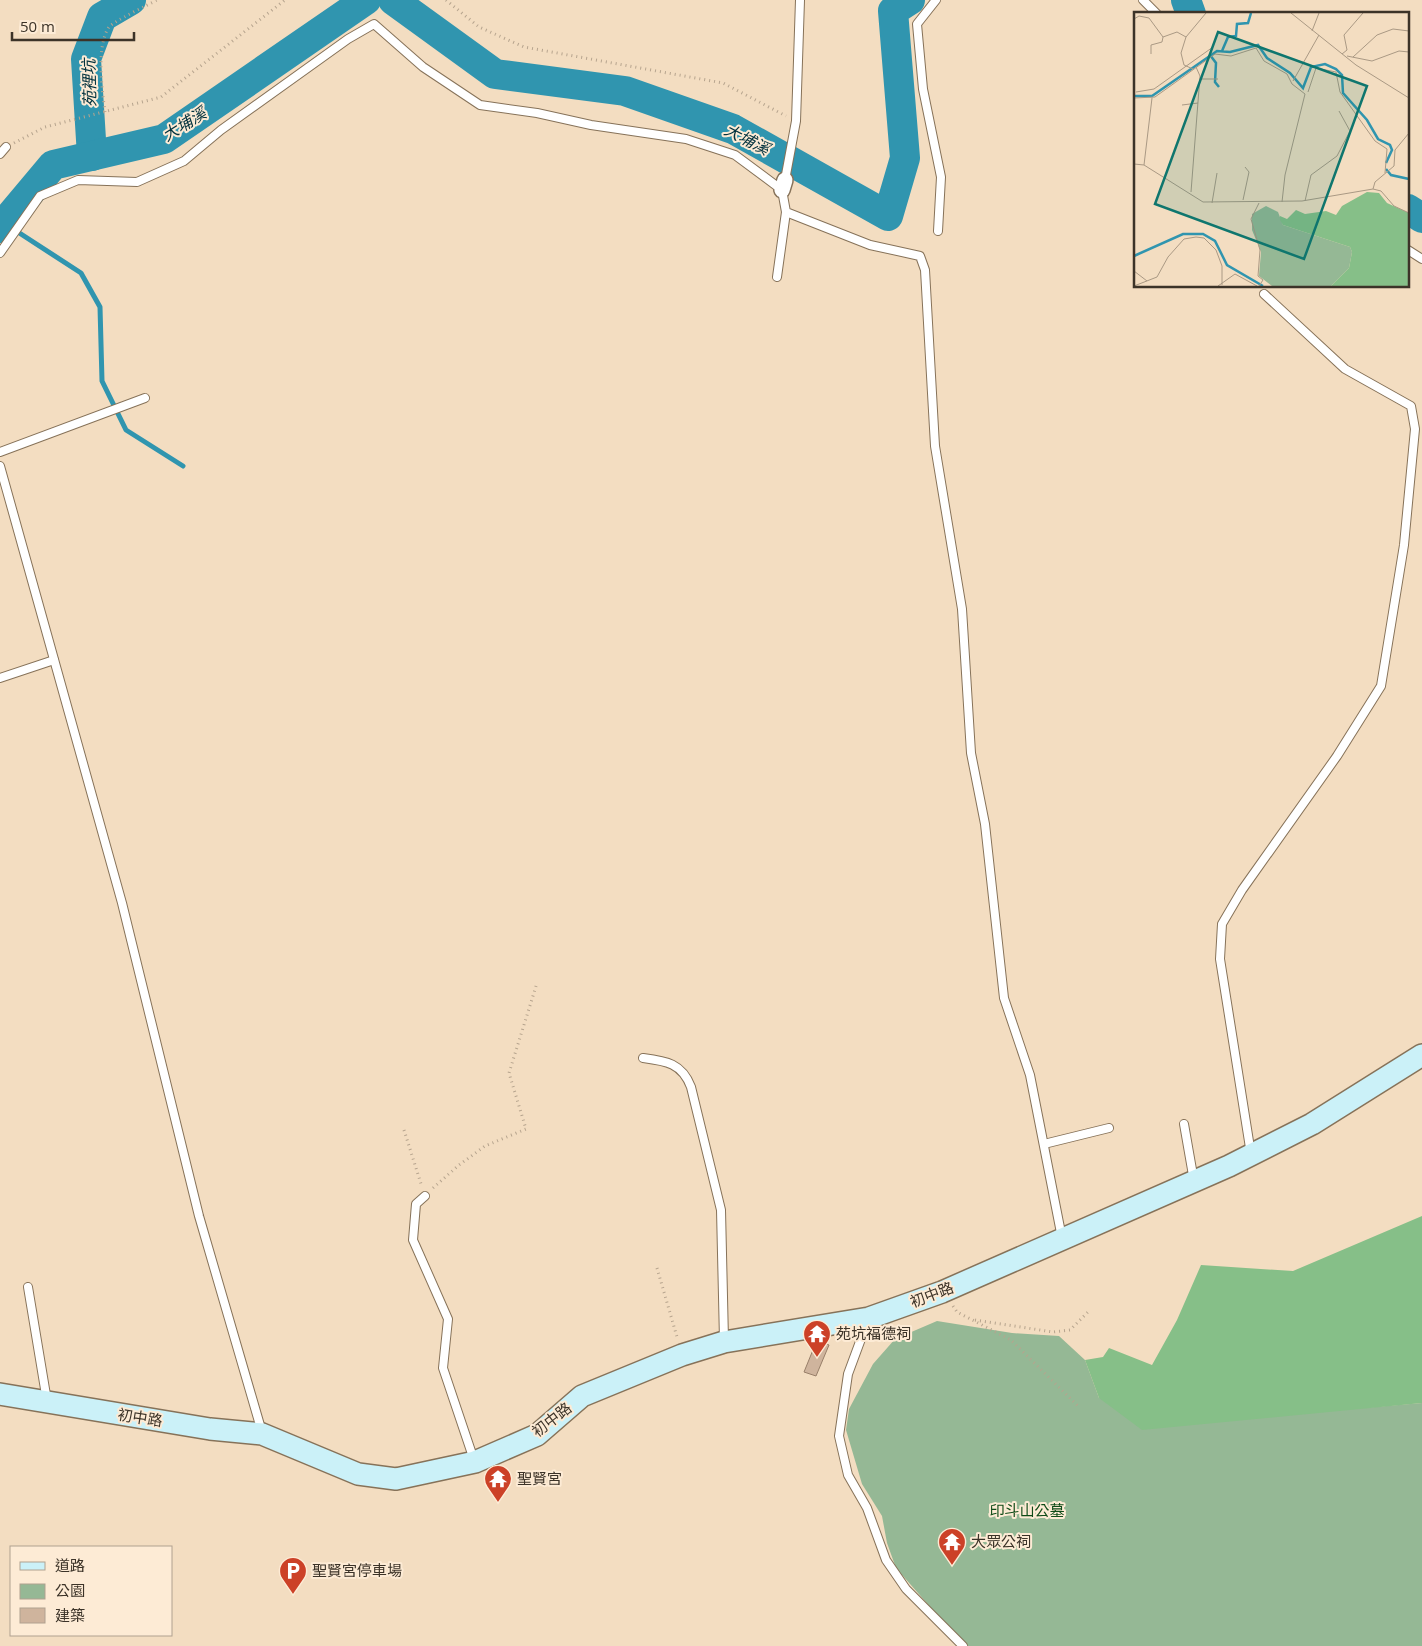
<svg xmlns="http://www.w3.org/2000/svg" width="1422" height="1646" viewBox="0 0 1422 1646" font-family="'Open Sans','Noto Sans TC',sans-serif">
	<style>
		.green { fill: #95b895 }
		.forest { fill: #86bf88 }
		.lines { fill: none; stroke-linecap: round; stroke-linejoin: round }
		.stream { stroke: #3095af; stroke-width: 5 }
		.river { stroke: #3095af; stroke-width: 30 }
		.building { fill: #cfb49d; stroke: #987f69 }
		.lane-casing { stroke: #867259; stroke-width: 10 }
		.street-casing { stroke: #867259; stroke-width: 18 }
		.secondary-casing { stroke: #867259; stroke-width: 24 }
		.path { stroke: #b6a48e; stroke-width: 3; stroke-dasharray: 1 4; stroke-linecap: butt }
		.lane { stroke: #fff; stroke-width: 8 }
		.street { stroke: #fff; stroke-width: 15 }
		.secondary { stroke: #cbf1f8; stroke-width: 21 }
		.labels { text-anchor: middle; stroke-width: 4; stroke-linejoin: round; paint-order: stroke }
		.street-label { font-size: 15px; fill: #3c3328; stroke: #fdebd5 }
		.poi-label { font-size: 15px; fill: #3c3328; stroke: #fdebd5; text-anchor: start }
		.park-label { font-size: 15px; fill: #0f4b17; stroke: #fdebd5 }
		.water-label { font-size: 16px; font-style: italic; fill: #03323e; stroke: #fdebd5 }
		.inset-river { fill: none; stroke: #3095af; stroke-width: 2.5 }
		.inset-road { fill: none; stroke: #aa9984; stroke-width: 1 }
		.view { fill: #0f766e; fill-opacity: 0.15; stroke: #0f766e; stroke-width: 2.5 }
		.inset-edge { fill: none; stroke: #3c3328; stroke-width: 2.5 }
	</style>
	<rect width="100%" height="100%" fill="#f3ddc1"/>
	<path class="green" d="M937 1321 1012 1333 1059 1336 1085 1360 1099 1398 1315 1412 1422 1403V1646H968L954 1634 896 1568 887 1543 882 1516 862 1484 846 1430 849 1409 873 1364 895 1339Z"/>
	<path class="forest" d="M1422 1216V1403L1142 1430 1099 1398 1085 1360 1103 1357 1109 1348 1152 1365 1177 1320 1201 1265 1293 1271Z"/>
	<g class="lines">
		<path class="stream" d="M4 223 81 273 100 307 102 381 126 430 183 466"/>
		<g class="river">
			<path d="M393 0 495 74 625 91 733 129 888 216 905 158 893 11 910 0"/>
			<path d="M1186 0 1191 14"/>
			<path d="M92 156 86 59 102 17 131 0"/>
			<path d="M1408 209 1422 218"/>
			<path d="M0 228 53 165 164 139 366 0"/>
		</g>
	</g>
	<path class="building" d="M817 1340 829 1345 816 1376 804 1372Z"/>
	<g class="lines">
		<defs>
			<g id="lane">
				<path d="M936 0 917 24 923 89 941 177 938 231"/>
				<path d="M1143 0 1157 14"/>
				<path d="M0 154 6 147"/>
				<path d="M785 180 796 121 800 0"/>
				<path d="M1408 250 1422 259"/>
				<path d="M0 253 40 196 78 180 137 182 184 161 221 130 348 39 374 24 423 67 480 105 537 113 591 125 686 139 735 155 782 190 786 212 870 245 920 256 925 270 935 446 962 609 971 753 985 824 1004 998 1030 1075 1062 1238"/>
				<path d="M777 277 786 212"/>
				<path d="M0 452 145 398"/>
				<path d="M0 466 122 903 199 1216 262 1432"/>
				<path d="M0 678 54 660"/>
				<path d="M643 1058C666 1061 682 1063 691 1087L721 1210 724 1340"/>
				<path d="M1184 1124 1194 1181"/>
				<path d="M1044 1144 1109 1128"/>
				<path d="M1251 1154 1220 959 1222 924 1242 890 1337 756 1381 686 1404 545 1415 429 1411 406 1345 369 1264 294"/>
				<path d="M425 1196 416 1204 413 1240 448 1319 443 1368 474 1460"/>
				<path d="M28 1287 47 1401"/>
				<path d="M868 1320 848 1374 839 1436 848 1475 867 1508 886 1560 906 1589 963 1646"/>
			</g>
			<path id="street" d="M782 190 785 180"/>
			<path id="secondary" d="M0 1394 210 1429 262 1434 358 1474 396 1479 475 1462 537 1435 582 1396 682 1355 724 1342 869 1318 942 1292 1229 1166 1312 1124 1422 1055"/>
		</defs>
		<use href="#lane" class="lane-casing"/>
		<use href="#street" class="street-casing"/>
		<use href="#secondary" class="secondary-casing"/>
		<g class="path">
			<path d="M446 0 479 27 524 47 723 83 786 116"/>
			<path d="M105 112C102 90 96 46 109 27 114 21 148 5 157 0"/>
			<path d="M14 143 45 127 161 97 285 0"/>
			<path d="M404 1130 422 1187"/>
			<path d="M433 1188 459 1165 485 1146 526 1129 509 1073 537 983"/>
			<path d="M657 1268 677 1337"/>
			<path d="M953 1306 957 1312 1011 1340 1078 1406"/>
			<path d="M975 1320 1053 1332 1070 1330 1089 1311"/>
		</g>
		<use href="#lane" class="lane"/>
		<use href="#street" class="street"/>
		<use href="#secondary" class="secondary"/>
	</g>
	<defs>
		<symbol id="temple-pin" viewBox="-11 -11 22 30"><path d="M0 17L-7.5 6A9.5 9.5 0 1 1 7.5 6Z" fill="#cc4127" stroke="#fdebd5"/><path d="M0-6L5-2H3V0L6.5 2.5H4V6H1.5V3h-3V6H-4V2.5H-6.5L-3 0V-2H-5Z" fill="#fff"/></symbol>
		<symbol id="parking-pin" viewBox="-11 -11 22 30"><path d="M0 17L-7.5 6A9.5 9.5 0 1 1 7.5 6Z" fill="#cc4127" stroke="#fdebd5"/><path d="M-3.5-5.5H1a3.5 3.5 0 0 1 0 7H-1V5.5H-3.5ZM-1-3.4V-.6H.8a1.4 1.4 0 0 0 0-2.8Z" fill="#fff"/></symbol>
	</defs>
	<g fill-rule="evenodd">
		<use href="#temple-pin" x="801" y="1318" width="32" height="43"/>
		<use href="#temple-pin" x="482" y="1463" width="32" height="43"/>
		<use href="#temple-pin" x="936" y="1526" width="32" height="43"/>
		<use href="#parking-pin" x="277" y="1555" width="32" height="43"/>
	</g>
	<g class="labels">
		<g class="street-label">
			<text transform="translate(932 1295) rotate(-21)" y="5">初中路</text>
			<text transform="translate(140 1418) rotate(9)" y="5">初中路</text>
			<text transform="translate(552 1420) rotate(-38)" y="5">初中路</text>
		</g>
		<g class="poi-label">
			<text x="836" y="1339">苑坑福德祠</text>
			<text x="517" y="1484">聖賢宮</text>
			<text x="971" y="1547">大眾公祠</text>
			<text x="312" y="1576">聖賢宮停車場</text>
		</g>
		<g class="park-label">
			<text x="1027" y="1516">印斗山公墓</text>
		</g>
		<g class="water-label">
			<text transform="translate(89 83) rotate(-91)" y="6">苑裡坑</text>
			<text transform="translate(184 124) rotate(-32)" y="6">大埔溪</text>
			<text transform="translate(747 139) rotate(27)" y="6">大埔溪</text>
		</g>
	</g>
	<g transform="translate(1134 12)">
		<rect width="275" height="275" fill="#f3ddc1"/>
		<path d="M132 194 144 200 149 213 216 235 218 240 215 256 197 274H138L125 264 127 240 118 218V202Z" fill="#95b895"/>
		<path d="M233 180 245 181 253 191 275 201 274 274H197L215 256 218 240 216 235 149 213 146 208V204L153 207 162 198 171 202 192 199 202 203 208 194Z" fill="#86bf88"/>
		<path class="inset-river" d="M88 39 94 25 102 24 103 12 114 11 117 1M76 43 82 51 81 70 85 75M0 84H18L83 39 96 40 124 33 133 46 156 61 169 76 177 55 191 52 202 57 208 63 209 81 233 108 244 127 256 133 258 138 252 151M252 157 257 163 275 167M0 244 49 222H69L81 229 93 253 129 274"/>
		<path class="inset-road" d="M157 1 222 53 275 86M0 7 5 4 15 6 29 25 43 20 52 25M178 19 185 1M17 42V33L28 30 29 25M208 42 213 38 210 23 229 1M213 44 238 49 265 39 275 40M219 45 243 23 259 17 275 19M59 57 50 53 47 41 52 25 72 1M66 67H84M159 69 185 23M2 80 20 77 79 35M174 80 182 56 202 60 206 80 241 129 253 137 251 161M0 86 21 85 81 42 97 44 122 36 130 49 153 62 158 72 171 82 151 163 148 190M48 93 64 91M0 152 10 153 69 190 168 189 239 177 247 179 260 194 275 201M10 153 18 86M239 177 241 170 260 154 261 138 275 121M57 180 66 64 62 55M109 188 115 160 111 155M171 189 177 163 203 144 216 119 205 99M78 191 83 161M125 191 117 207 126 238 124 264 129 268 125 274M0 259 13 269M0 274 23 265 34 245 50 227 62 225 70 226 82 238 88 254V273M84 274 101 262 123 274"/>
		<path class="view" d="M84 20 233 74 170 247 21 192Z"/>
		<rect width="275" height="275" class="inset-edge"/>
	</g>
	<rect x="10" y="1546" width="162" height="90" fill="#fdebd5" stroke="#b0a190"/>
	<rect x="20" y="1562" width="25" height="8" fill="#cbf1f8" stroke="#b0a190"/>
	<text x="55" y="1571" font-size="15" fill="#3c3328">道路</text>
	<rect x="20" y="1584" width="25" height="15" fill="#95b895" stroke="#b0a190"/>
	<text x="55" y="1596" font-size="15" fill="#3c3328">公園</text>
	<rect x="20" y="1608" width="25" height="15" fill="#cfb49d" stroke="#b0a190"/>
	<text x="55" y="1621" font-size="15" fill="#3c3328">建築</text>
	<path d="M12 32v8h122v-8" fill="none" stroke="#3c3328" stroke-width="2.5"/>
	<text x="20" y="32" font-size="15" fill="#3c3328" stroke="#fdebd5" stroke-width="4" paint-order="stroke">50 m</text>
</svg>
